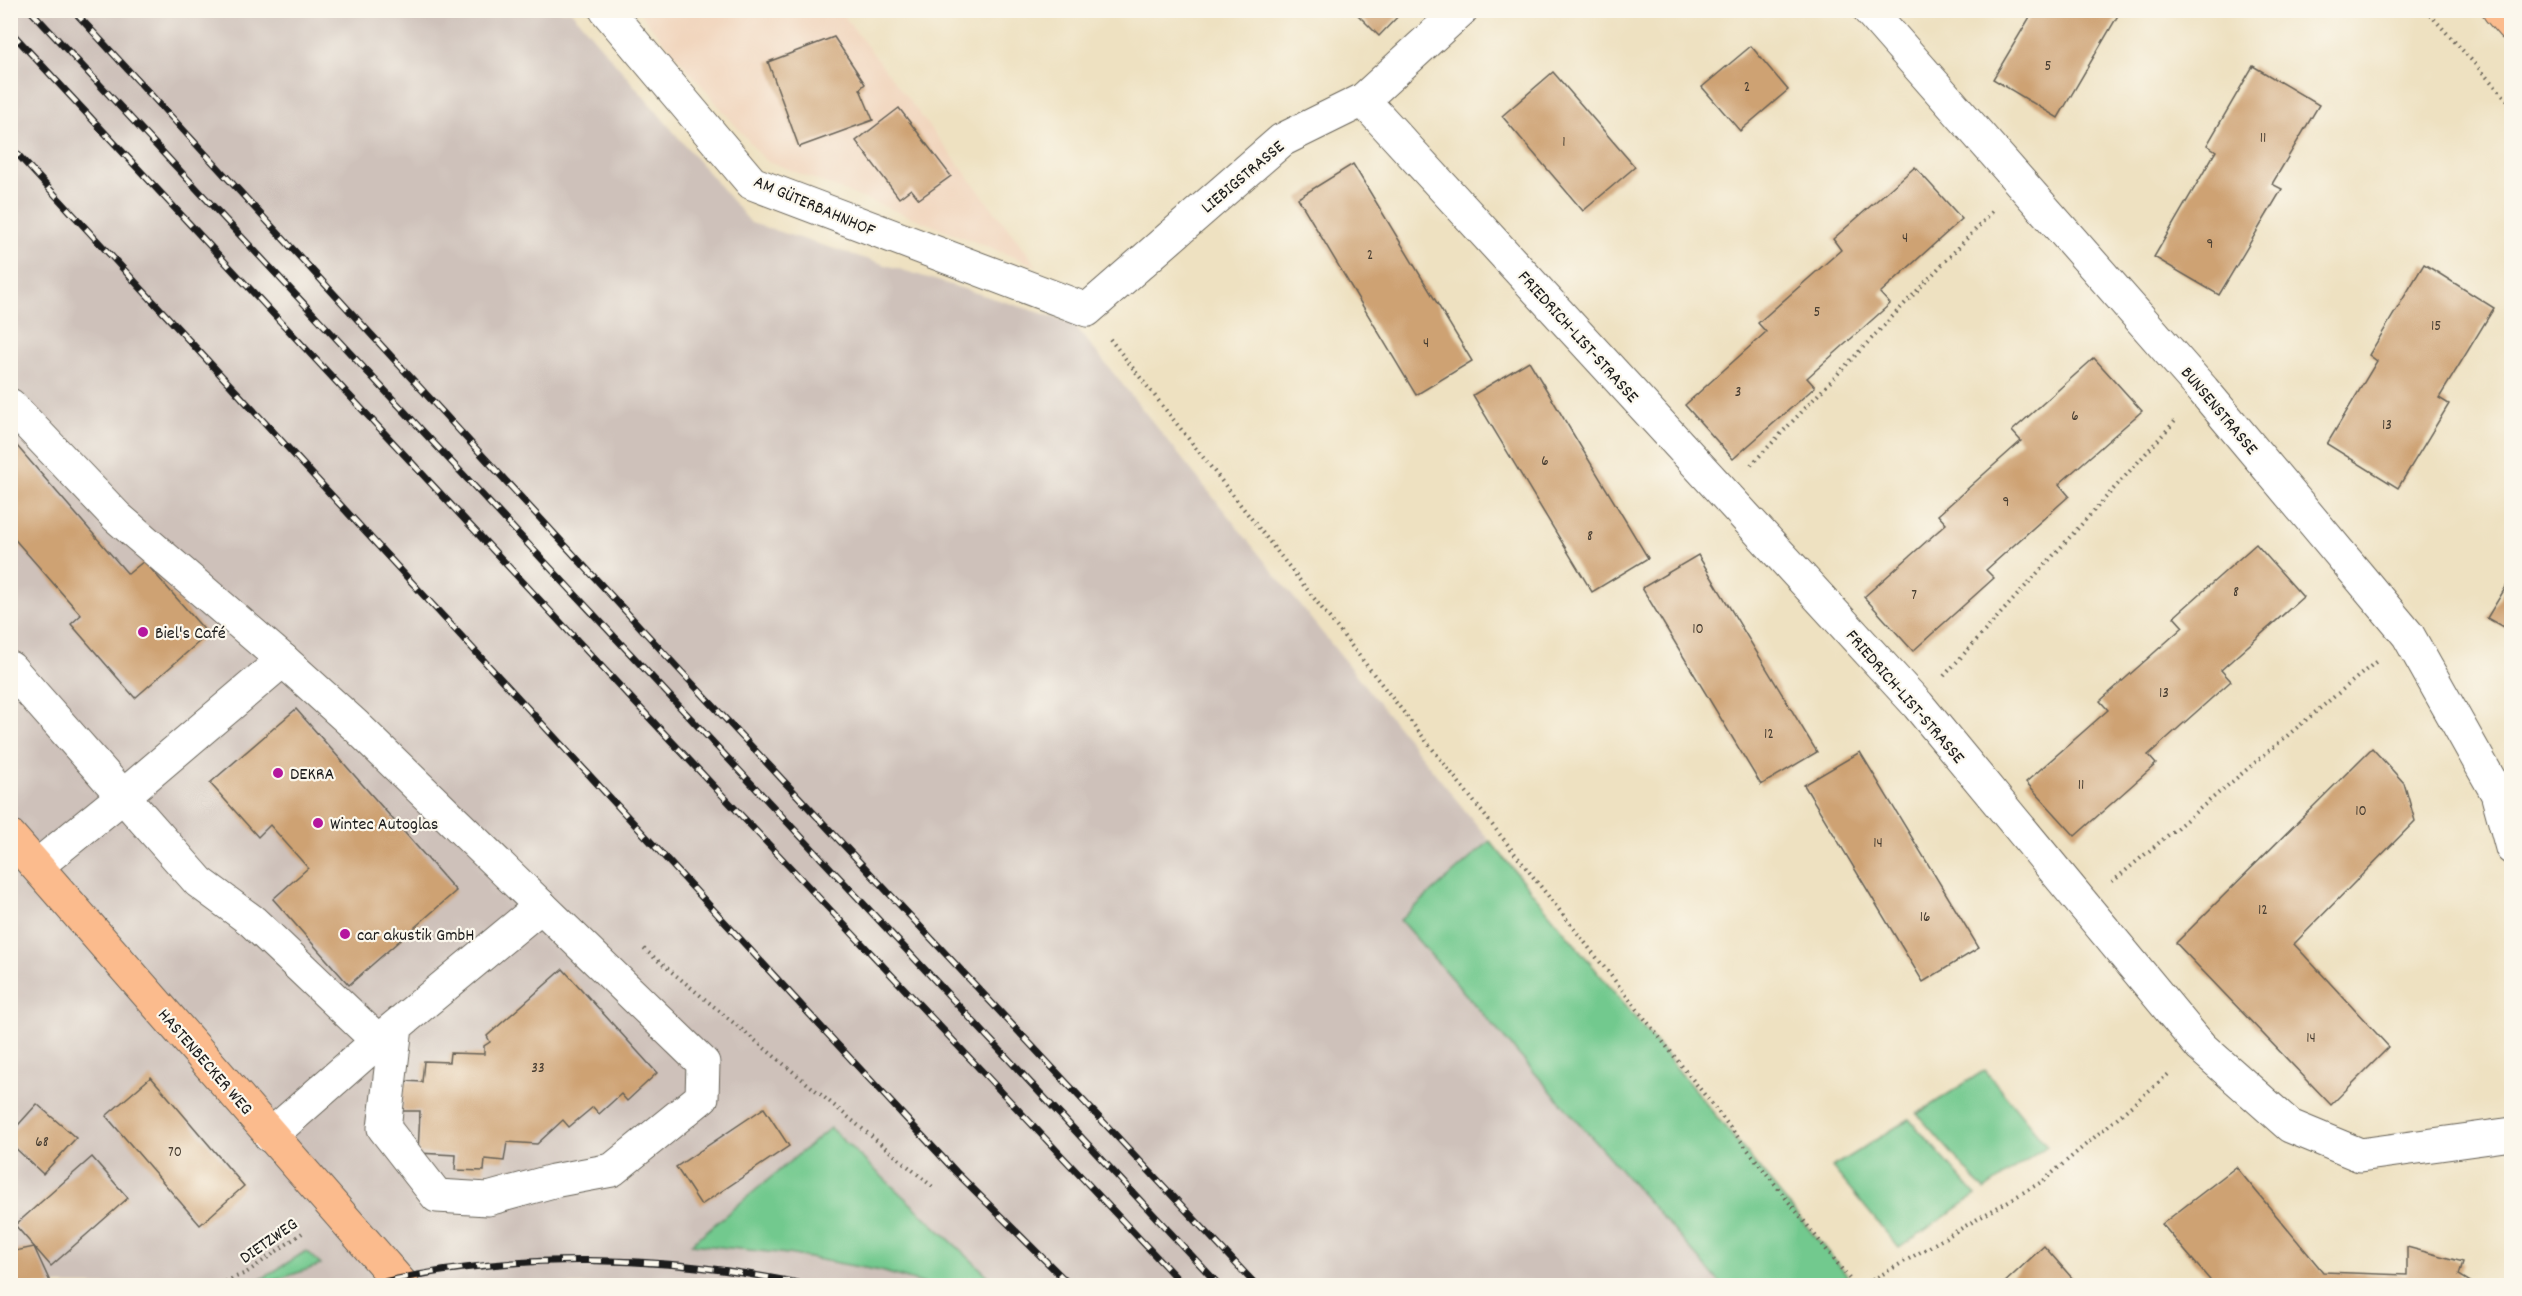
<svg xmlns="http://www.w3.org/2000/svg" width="2522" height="1296" viewBox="0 0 2522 1296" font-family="Dekko,sans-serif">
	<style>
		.built { fill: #f1d5bd }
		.industrial { fill: #cec1ba }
		.green { fill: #72c98e; stroke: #477255; stroke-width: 1.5 }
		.building { fill: #cea273 }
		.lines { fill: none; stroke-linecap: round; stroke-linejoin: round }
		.minor-casing { stroke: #666156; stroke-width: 35 }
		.major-casing { stroke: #666156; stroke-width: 35 }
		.path { stroke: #666156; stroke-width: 4; stroke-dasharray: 1.5 4.5; stroke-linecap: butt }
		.minor { stroke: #fff; stroke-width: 33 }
		.major { stroke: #fbbb8d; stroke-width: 33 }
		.rail-casing { stroke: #1c1c1c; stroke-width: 7 }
		.rail { stroke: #fbf7ec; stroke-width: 4.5; stroke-dasharray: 14; stroke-linecap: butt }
		.poi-dot { fill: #b5179e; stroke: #fbf7ec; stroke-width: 2 }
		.labels { text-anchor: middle; stroke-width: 4.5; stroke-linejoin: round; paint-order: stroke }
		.number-label { font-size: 15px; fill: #483e32 }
		.street-label { font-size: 18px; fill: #1c1c1c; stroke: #fbf7ec }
		.poi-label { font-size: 18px; fill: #1c1c1c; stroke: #fbf7ec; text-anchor: start }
	</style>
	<rect width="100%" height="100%" fill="#fbf7ec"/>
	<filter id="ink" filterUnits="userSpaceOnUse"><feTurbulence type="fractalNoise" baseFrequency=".0167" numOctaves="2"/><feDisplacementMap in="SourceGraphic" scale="12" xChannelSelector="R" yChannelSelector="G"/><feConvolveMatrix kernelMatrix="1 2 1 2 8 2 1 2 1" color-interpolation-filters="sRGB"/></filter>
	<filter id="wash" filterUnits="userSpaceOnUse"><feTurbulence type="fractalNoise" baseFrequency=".008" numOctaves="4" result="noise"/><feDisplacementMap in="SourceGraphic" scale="24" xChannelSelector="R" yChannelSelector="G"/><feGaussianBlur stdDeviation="1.35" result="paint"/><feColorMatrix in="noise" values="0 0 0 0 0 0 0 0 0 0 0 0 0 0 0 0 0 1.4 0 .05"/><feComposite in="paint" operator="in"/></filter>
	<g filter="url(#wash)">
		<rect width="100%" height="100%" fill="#eee1c1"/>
		<path class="built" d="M638 11H840L1037 266 765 160Z"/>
		<path class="industrial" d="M10 11H571L751 223 1073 323 1492 844 1401 920 1722 1285H998L830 1128 691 1244 788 1253 882 1271 928 1285H261L321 1265 306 1251 262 1279 244 1285H11Z"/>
		<g class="green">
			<path d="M1490 841 1855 1285H1722L1400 920Z"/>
			<path d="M1985 1070 2047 1146 1984 1190 1917 1114Z"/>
			<path d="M1909 1119 1976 1195 1899 1248 1832 1167Z"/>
			<path d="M830 1128 998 1285H928L881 1271 788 1254 691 1244Z"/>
			<path d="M306 1251 321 1265 261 1285H244L262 1279Z"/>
		</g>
		<g id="blocks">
			<g class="building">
				<path d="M1353 10H1404L1379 36Z"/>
				<path d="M2034 10 2120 12 2058 118 1993 79Z"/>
				<path d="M834 37 865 84 860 89 873 120 799 147 768 62Z"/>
				<path d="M1751 46 1788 90 1740 131 1702 87Z"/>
				<path d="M2253 66 2319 105 2272 184 2282 189 2219 295 2154 257 2216 151 2207 145Z"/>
				<path d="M1553 72 1635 167 1583 211 1502 116Z"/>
				<path d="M899 108 951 176 919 199 911 189 899 198 856 141Z"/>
				<path d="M1353 164 1472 361 1416 395 1298 198Z"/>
				<path d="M1915 167 1962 219 1880 293 1890 304 1807 378 1815 387 1733 459 1685 405 1766 332 1758 323 1841 250 1833 239Z"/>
				<path d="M2424 264 2494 308 2439 398 2449 404 2398 488 2327 444 2377 361 2369 355Z"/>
				<path d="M2094 358 2142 411 2059 484 2069 496 1986 570 1994 578 1913 651 1864 597 1946 524 1938 515 2021 441 2012 431Z"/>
				<path d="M1529 361 1648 558 1592 592 1473 395Z"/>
				<path d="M10 438 128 574 144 561 208 634 135 698 71 624 81 615 10 534Z"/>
				<path d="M2256 544 2303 597 2221 670 2231 681 2148 755 2156 764 2075 836 2026 782 2108 710 2100 701 2183 627 2174 617Z"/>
				<path d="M1698 555 1817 752 1761 785 1642 588Z"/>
				<path d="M2512 577V632L2487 618Z"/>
				<path d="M296 709 456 891 349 985 273 899 308 868 270 825 258 837 210 783Z"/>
				<path d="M2372 748 2404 783 2415 821 2294 944 2389 1047 2331 1105 2176 943Z"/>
				<path d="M1860 752 1979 948 1923 982 1804 785Z"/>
				<path d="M563 969 657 1073 627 1101 621 1094 599 1114 593 1107 569 1127 563 1120 537 1144 507 1142 504 1161 485 1159 484 1171 455 1170 456 1155 418 1153 420 1111H402L405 1081 422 1082 424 1061 449 1062 450 1053 484 1054V1046L490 1042 487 1036Z"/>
				<path d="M151 1077 244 1186 200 1225 106 1116Z"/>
				<path d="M37 1104 76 1138 43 1174 10 1143V1134Z"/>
				<path d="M764 1108 789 1146 701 1205 676 1167Z"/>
				<path d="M92 1157 128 1198 51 1266 15 1225Z"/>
				<path d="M2236 1167 2323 1272 2407 1275V1247L2463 1262 2459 1275 2477 1286H2215L2162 1224Z"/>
				<path d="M2044 1246 2079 1286H2001Z"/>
				<path d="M34 1247 52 1286H10V1252Z"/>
			</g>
		</g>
	</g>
	<g filter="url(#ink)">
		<use href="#blocks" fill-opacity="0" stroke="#666156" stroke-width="1.5"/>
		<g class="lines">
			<defs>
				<g id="minor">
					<path d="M606 10 752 183 1087 310 1282 140 1363 100 1461 10"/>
					<path d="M1869 10 2203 390 2408 635 2497 793 2512 848"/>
					<path d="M1363 100 1918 705 2201 1047 2290 1126 2360 1155 2512 1134"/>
					<path d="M10 405 117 517 283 660"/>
					<path d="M10 668 199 882 252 921 378 1041"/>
					<path d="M37 866 122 797 283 660 356 726 541 906"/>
					<path d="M270 1136 378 1041 541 906 703 1063 702 1097 612 1170 553 1181 488 1199 437 1196 384 1128 396 1027"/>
				</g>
				<g id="major">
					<path d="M2499 10 2512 25"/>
					<path d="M10 836 403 1286"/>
				</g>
			</defs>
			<use href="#minor" class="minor-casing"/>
			<use href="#major" class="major-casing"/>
			<g class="path">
				<path d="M2426 10 2512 105"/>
				<path d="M1110 339 1855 1286"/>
				<path d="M1751 465 1994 210"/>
				<path d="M1944 676 2177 419"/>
				<path d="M2112 882 2378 660"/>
				<path d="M644 949 933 1187"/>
				<path d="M214 1286 246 1273 305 1231"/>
				<path d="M1862 1286 2043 1181 2171 1072"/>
			</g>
			<use href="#minor" class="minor"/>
			<use href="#major" class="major"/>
			<defs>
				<g id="rail">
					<path d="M30 10 1220 1286"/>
					<path d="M73 10 675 665 1257 1286"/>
					<path d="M10 31 628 695 1184 1286"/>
					<path d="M10 146 836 1043 956 1172 1071 1286"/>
					<path d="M366 1286C512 1250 665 1254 812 1286"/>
				</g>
			</defs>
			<use href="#rail" class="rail-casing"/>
			<use href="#rail" class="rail"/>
		</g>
	</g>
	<g class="poi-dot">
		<circle cx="143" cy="632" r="6"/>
		<circle cx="278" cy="773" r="6"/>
		<circle cx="318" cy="823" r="6"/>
		<circle cx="345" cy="934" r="6"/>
	</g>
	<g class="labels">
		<g class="number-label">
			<text x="2048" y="70">5</text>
			<text x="1747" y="91">2</text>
			<text x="2263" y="142">11</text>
			<text x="1564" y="146">1</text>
			<text x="1905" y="242">4</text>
			<text x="2210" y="248">9</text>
			<text x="1370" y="259">2</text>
			<text x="1817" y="316">5</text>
			<text x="2436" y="330">15</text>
			<text x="1426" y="347">4</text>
			<text x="1738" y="396">3</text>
			<text x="2075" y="420">6</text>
			<text x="2387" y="429">13</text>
			<text x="1545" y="465">6</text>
			<text x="2006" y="506">9</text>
			<text x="1590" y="540">8</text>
			<text x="2236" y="596">8</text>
			<text x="1914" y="599">7</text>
			<text x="1698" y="633">10</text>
			<text x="2164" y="697">13</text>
			<text x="1769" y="738">12</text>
			<text x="2081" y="789">11</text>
			<text x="2361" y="815">10</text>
			<text x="1878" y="847">14</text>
			<text x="2263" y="914">12</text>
			<text x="1925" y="921">16</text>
			<text x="2311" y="1042">14</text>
			<text x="538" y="1072">33</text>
			<text x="42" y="1146">68</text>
			<text x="175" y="1156">70</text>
		</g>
		<g class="street-label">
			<text transform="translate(1242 176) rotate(-40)" y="6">LIEBIGSTRASSE</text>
			<text transform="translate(815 205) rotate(23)" y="6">AM GÜTERBAHNHOF</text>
			<text transform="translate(1579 336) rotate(48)" y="6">FRIEDRICH-LIST-STRASSE</text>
			<text transform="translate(2220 410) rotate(50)" y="6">BUNSENSTRASSE</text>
			<text transform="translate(1906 696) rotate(49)" y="6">FRIEDRICH-LIST-STRASSE</text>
			<text transform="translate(206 1061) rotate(49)" y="6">HASTENBECKER WEG</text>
			<text transform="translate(268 1240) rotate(-35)" y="6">DIETZWEG</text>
		</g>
		<g class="poi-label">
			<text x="155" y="638">Biel's Café</text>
			<text x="290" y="779">DEKRA</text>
			<text x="330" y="829">Wintec Autoglas</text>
			<text x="357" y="940">car akustik GmbH</text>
		</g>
	</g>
	<rect width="2522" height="1296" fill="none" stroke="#fbf7ec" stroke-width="36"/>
</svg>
